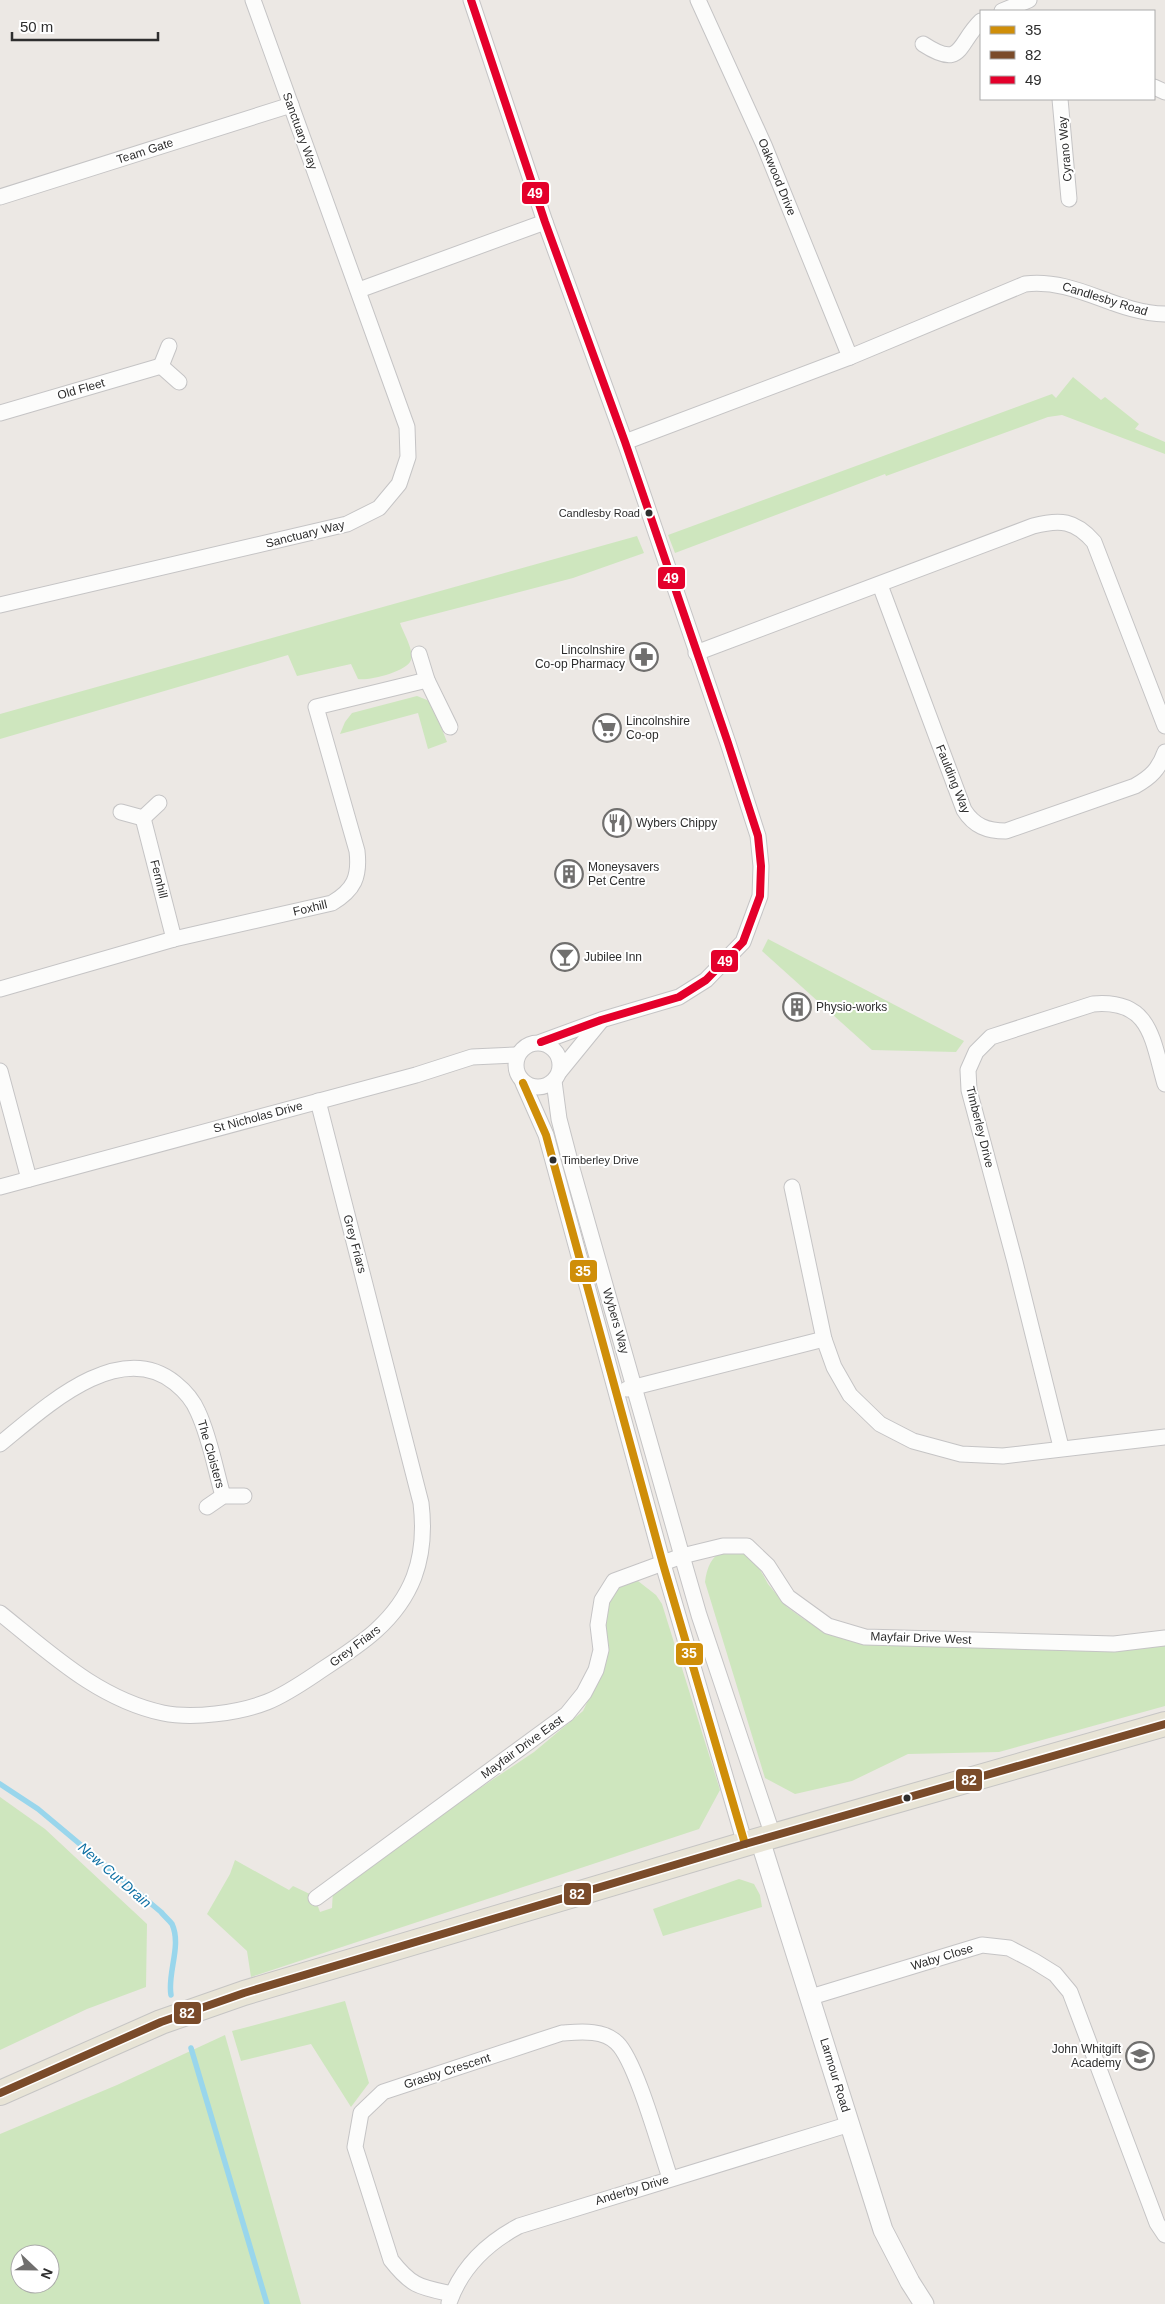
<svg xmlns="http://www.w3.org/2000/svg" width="1165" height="2304" viewBox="0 0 1165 2304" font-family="Arial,sans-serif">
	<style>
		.green { fill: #cee6be; fill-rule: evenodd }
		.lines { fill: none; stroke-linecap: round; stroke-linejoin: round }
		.stream { stroke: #99d6ec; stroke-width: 5.5 }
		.minor-casing { stroke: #c5c4c5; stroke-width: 17 }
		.tertiary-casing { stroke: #c5c4c5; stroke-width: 21 }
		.primary-casing { stroke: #c6c5c4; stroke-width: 26 }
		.minor { stroke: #fcfcfb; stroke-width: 15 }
		.tertiary { stroke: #fcfcfb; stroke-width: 19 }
		.primary { stroke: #e8e4d6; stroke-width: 24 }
		.bus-1-casing { stroke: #fff; stroke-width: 11 }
		.bus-2-casing { stroke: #fff; stroke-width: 11 }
		.bus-3-casing { stroke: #fff; stroke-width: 11 }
		.bus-1 { stroke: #cf8e09; stroke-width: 8 }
		.bus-2 { stroke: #7a4b2a; stroke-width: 8 }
		.bus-3 { stroke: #e4002b; stroke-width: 8 }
		.bus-dot { fill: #2e2e2e; stroke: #fff; stroke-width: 2 }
		.labels { text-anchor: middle; stroke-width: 4; stroke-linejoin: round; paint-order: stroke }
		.bus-label { font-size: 11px; fill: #2e2e2e; stroke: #fff; text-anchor: end }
		.street-label { font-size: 12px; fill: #2e2e2e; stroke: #fff }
		.poi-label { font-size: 12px; fill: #2e2e2e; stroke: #fff; text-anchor: start }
		.water-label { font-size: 14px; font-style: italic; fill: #0d6fa3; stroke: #fff }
		.line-badge { stroke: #fff; stroke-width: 2 }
		.badge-label { font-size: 14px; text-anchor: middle; font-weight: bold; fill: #fff }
	</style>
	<rect width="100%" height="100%" fill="#ece8e4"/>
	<g class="green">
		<path d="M1073 377 1101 400 1105 397 1139 424 1135 429 1165 442V454L1062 415 1048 417 886 476 885 474 675 553 668 535 1052 394 1056 398Z"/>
		<path d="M637 536 644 553 573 578 400 623C403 633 414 649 411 660 407 672 368 681 358 679L351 664 297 676 288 655 0 739V714Z"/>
		<path d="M417 696 427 700 432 704 447 742 428 749 418 713 340 734 345 722 352 713Z"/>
		<path d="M768 939 964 1041 956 1052 872 1050 762 951Z"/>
		<path d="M724 1550 746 1553 757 1564 768 1584 787 1607 805 1620 863 1643 922 1647 1165 1645V1706L999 1752 908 1754 852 1781 795 1794 765 1778 705 1582C707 1567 711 1557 724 1550Z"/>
		<path d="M638 1581 656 1595 662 1604 720 1790 699 1829 251 1977 247 1951 207 1914 230 1874 235 1860 289 1890 293 1886 314 1896 320 1912 332 1908 333 1890 344 1879 534 1752 583 1711 602 1671 604 1616 608 1595 624 1582Z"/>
		<path d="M0 1797 45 1829 147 1924 146 1987 87 2009 0 2050Z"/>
		<path d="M739 1879 754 1884 760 1895 762 1907 663 1936 653 1909Z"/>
		<path d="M345 2001 369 2083 351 2107 311 2044 241 2061 232 2031Z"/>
		<path d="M225 2035 301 2304H0V2134L117 2085ZM20 2254H50V2284H20Z"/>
	</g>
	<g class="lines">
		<g class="stream">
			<path d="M0 1784 38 1809 161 1912C164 1916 169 1920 172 1924 182 1946 167 1973 171 1995"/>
			<path d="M191 2048 267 2304"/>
		</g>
		<defs>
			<g id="minor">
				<path d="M471 0 545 222 625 442 728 743 758 836 761 866 760 896 743 942 706 980 679 997 601 1020 541 1042"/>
				<path d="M698 0 764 145 850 357"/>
				<path d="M1002 11 1029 0"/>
				<path d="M923 44C963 70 957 44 981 21"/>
				<path d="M1154 87 1165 92"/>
				<path d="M1060 99 1069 199"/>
				<path d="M0 197 291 105"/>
				<path d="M359 290 545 222"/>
				<path d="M169 346 161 366 179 382"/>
				<path d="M0 413 161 366"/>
				<path d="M625 442 850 357 1025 284C1077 278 1114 313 1165 314"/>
				<path d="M880 585 964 810C974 826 987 831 1006 831L1135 786C1151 777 1159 769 1165 752"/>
				<path d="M0 605 347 524 379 508 399 484 408 457 407 427 253 0"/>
				<path d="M696 653 1033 526C1060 519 1075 520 1094 542L1165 726"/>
				<path d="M419 654 427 680 450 727"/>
				<path d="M121 812 143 818 159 803"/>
				<path d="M143 818 174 939"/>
				<path d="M0 989 174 939 332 903C354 890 360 877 357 851L316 707 427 680"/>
				<circle cx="538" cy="1065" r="22"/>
				<path d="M0 1071 29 1179"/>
				<path d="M560 1071 600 1022"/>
				<path d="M554 1081 559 1119 571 1165 682 1556 699 1615 773 1836"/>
				<path d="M523 1083 546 1135 663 1564 745 1844"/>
				<path d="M0 1187 416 1075 472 1057 516 1055"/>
				<path d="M792 1187 824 1339 834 1367 850 1395 880 1424 913 1441 961 1454 1003 1456 1165 1437"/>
				<path d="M627 1389 824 1339"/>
				<path d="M0 1444C42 1410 118 1337 175 1383 185 1391 193 1400 198 1412 210 1438 215 1468 223 1496"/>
				<path d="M1061 1447 1015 1262 969 1090 968 1070 976 1052 991 1037 1093 1004C1151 999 1152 1039 1165 1084"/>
				<path d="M207 1507 223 1496H244"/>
				<path d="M0 1613C50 1653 98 1699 163 1713 193 1719 239 1713 267 1702 287 1694 305 1681 323 1669 360 1645 397 1621 414 1577 423 1553 424 1528 421 1503L318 1101"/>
				<path d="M316 1898 567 1714 584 1693 596 1670 601 1650 598 1625 602 1600 614 1581 682 1556 723 1546H747L768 1566 788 1597 828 1626 865 1637 1114 1644 1165 1638"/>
				<path d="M811 1997 982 1945 1009 1948 1034 1961 1055 1974 1070 1992 1157 2223 1165 2235"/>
				<path d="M452 2294C420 2287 412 2287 391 2260L355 2147 361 2113 383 2092 562 2033C579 2032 603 2029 617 2043 636 2061 660 2149 670 2178"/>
				<path d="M449 2303C461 2268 487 2243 519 2226L850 2124"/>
			</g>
			<path id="tertiary" d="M760 1840 883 2230 910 2282 924 2304"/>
			<path id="primary" d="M0 2093 161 2022 244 1993 745 1844 1165 1724"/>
		</defs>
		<use href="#minor" class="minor-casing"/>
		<use href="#tertiary" class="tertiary-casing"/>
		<use href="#primary" class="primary-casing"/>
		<use href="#minor" class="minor"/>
		<use href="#tertiary" class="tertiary"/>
		<use href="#primary" class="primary"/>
		<defs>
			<path id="bus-1" d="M523 1083 546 1135 663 1564 745 1844"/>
			<path id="bus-2" d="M0 2093 161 2022 244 1993 745 1844 1165 1724"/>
			<path id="bus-3" d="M471 0 545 222 625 442 728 743 758 836 761 866 760 896 743 942 706 980 679 997 601 1020 541 1042"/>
		</defs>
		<use href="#bus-1" class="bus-1-casing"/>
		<use href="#bus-2" class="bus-2-casing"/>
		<use href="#bus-3" class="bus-3-casing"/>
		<use href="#bus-1" class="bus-1"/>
		<use href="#bus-2" class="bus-2"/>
		<use href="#bus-3" class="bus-3"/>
	</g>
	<defs>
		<symbol id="pharmacy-ring" viewBox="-11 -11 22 22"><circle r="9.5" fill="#fff" stroke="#706f6e" stroke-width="1.5"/><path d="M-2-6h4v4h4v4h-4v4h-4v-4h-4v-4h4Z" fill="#706f6e"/></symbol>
		<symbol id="supermarket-ring" viewBox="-11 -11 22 22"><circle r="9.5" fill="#fff" stroke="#706f6e" stroke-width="1.5"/><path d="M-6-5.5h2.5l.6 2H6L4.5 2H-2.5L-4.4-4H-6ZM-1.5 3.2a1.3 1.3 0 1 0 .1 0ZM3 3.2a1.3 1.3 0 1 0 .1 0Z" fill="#706f6e"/></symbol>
		<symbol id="restaurant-ring" viewBox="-11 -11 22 22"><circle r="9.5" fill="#fff" stroke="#706f6e" stroke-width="1.5"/><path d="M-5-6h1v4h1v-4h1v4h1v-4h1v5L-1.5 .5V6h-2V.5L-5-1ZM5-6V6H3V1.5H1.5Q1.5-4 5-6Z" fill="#706f6e"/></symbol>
		<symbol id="building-ring" viewBox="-11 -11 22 22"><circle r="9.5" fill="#fff" stroke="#706f6e" stroke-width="1.5"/><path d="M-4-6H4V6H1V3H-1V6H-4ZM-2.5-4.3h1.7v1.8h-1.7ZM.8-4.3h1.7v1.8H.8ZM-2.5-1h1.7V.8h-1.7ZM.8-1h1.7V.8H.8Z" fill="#706f6e"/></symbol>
		<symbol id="bar-ring" viewBox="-11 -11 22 22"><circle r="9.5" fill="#fff" stroke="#706f6e" stroke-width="1.5"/><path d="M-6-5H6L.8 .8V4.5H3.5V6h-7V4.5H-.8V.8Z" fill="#706f6e"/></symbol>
		<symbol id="school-ring" viewBox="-11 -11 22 22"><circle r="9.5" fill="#fff" stroke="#706f6e" stroke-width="1.5"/><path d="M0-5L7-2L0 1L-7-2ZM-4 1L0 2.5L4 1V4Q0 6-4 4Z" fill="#706f6e"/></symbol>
	</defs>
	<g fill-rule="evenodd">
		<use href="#pharmacy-ring" x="628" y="641" width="32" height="32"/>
		<use href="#supermarket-ring" x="591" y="712" width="32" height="32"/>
		<use href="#restaurant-ring" x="601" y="807" width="32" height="32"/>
		<use href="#building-ring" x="553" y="858" width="32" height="32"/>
		<use href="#bar-ring" x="549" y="941" width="32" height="32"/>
		<use href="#building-ring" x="781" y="991" width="32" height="32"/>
		<use href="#school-ring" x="1124" y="2040" width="32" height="32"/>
	</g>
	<g class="bus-dot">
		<circle cx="649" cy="513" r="4.5"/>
		<circle cx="553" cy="1160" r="4.5"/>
		<circle cx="907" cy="1798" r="4.5"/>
	</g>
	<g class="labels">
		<g class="bus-label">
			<text x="640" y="517">Candlesby Road</text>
			<text x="562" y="1164" text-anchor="start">Timberley Drive</text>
		</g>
		<g class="street-label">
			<text transform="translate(300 131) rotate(70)" y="4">Sanctuary Way</text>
			<text transform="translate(1065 149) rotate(-95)" y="4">Cyrano Way</text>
			<text transform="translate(145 151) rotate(-18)" y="4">Team Gate</text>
			<text transform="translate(777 177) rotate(68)" y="4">Oakwood Drive</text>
			<text transform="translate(1105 299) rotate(17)" y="4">Candlesby Road</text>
			<text transform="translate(81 389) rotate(-16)" y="4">Old Fleet</text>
			<text transform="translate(305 534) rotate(-14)" y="4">Sanctuary Way</text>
			<text transform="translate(953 779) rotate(68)" y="4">Faulding Way</text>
			<text transform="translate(159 879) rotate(76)" y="4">Fernhill</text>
			<text transform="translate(310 908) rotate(-13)" y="4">Foxhill</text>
			<text transform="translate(258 1117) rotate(-15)" y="4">St Nicholas Drive</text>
			<text transform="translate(980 1127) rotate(76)" y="4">Timberley Drive</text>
			<text transform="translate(355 1244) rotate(75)" y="4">Grey Friars</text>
			<text transform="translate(616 1321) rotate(74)" y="4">Wybers Way</text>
			<text transform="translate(211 1454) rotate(74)" y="4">The Cloisters</text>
			<text transform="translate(921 1638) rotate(2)" y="4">Mayfair Drive West</text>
			<text transform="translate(355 1646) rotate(-37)" y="4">Grey Friars</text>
			<text transform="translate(522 1747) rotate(-36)" y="4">Mayfair Drive East</text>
			<text transform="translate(942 1957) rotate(-17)" y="4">Waby Close</text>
			<text transform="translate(447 2071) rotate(-18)" y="4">Grasby Crescent</text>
			<text transform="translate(835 2075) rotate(73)" y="4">Larmour Road</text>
			<text transform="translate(632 2190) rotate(-17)" y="4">Anderby Drive</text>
		</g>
		<g class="poi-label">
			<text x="625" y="654" text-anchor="end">Lincolnshire<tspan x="625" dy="14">Co-op Pharmacy</tspan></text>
			<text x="626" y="725">Lincolnshire<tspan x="626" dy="14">Co-op</tspan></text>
			<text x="636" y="827">Wybers Chippy</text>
			<text x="588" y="871">Moneysavers<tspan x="588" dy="14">Pet Centre</tspan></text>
			<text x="584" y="961">Jubilee Inn</text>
			<text x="816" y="1011">Physio-works</text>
			<text x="1121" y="2053" text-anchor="end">John Whitgift<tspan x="1121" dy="14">Academy</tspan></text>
		</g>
		<g class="water-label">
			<text transform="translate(115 1875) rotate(41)" y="5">New Cut Drain</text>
		</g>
	</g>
	<g class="line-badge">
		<rect x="521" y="181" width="29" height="24" rx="5" fill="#e4002b"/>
		<rect x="657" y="566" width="29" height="24" rx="5" fill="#e4002b"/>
		<rect x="710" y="949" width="29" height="24" rx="5" fill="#e4002b"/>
		<rect x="569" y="1259" width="29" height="24" rx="5" fill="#cf8e09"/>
		<rect x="675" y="1642" width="29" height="24" rx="5" fill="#cf8e09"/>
		<rect x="955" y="1768" width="28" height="24" rx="5" fill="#7a4b2a"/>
		<rect x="563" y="1882" width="29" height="24" rx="5" fill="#7a4b2a"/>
		<rect x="173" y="2001" width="29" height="24" rx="5" fill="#7a4b2a"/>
	</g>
	<g class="badge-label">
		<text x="535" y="198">49</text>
		<text x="671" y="583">49</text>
		<text x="725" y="966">49</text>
		<text x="583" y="1276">35</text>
		<text x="689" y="1658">35</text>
		<text x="969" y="1785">82</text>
		<text x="577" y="1899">82</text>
		<text x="187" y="2018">82</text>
	</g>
	<rect x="980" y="10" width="175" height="90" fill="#ffffff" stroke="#ababab"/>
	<rect x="990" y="26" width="25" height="8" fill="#cf8e09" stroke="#ababab"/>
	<text x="1025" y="35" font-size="15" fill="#2e2e2e">35</text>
	<rect x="990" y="51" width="25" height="8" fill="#7a4b2a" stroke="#ababab"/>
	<text x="1025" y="60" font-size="15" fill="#2e2e2e">82</text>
	<rect x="990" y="76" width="25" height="8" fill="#e4002b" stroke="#ababab"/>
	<text x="1025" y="85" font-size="15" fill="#2e2e2e">49</text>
	<g transform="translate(35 2269) rotate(112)"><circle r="24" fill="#ffffff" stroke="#ababab"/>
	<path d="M0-4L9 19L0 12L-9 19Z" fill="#706f6e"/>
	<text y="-8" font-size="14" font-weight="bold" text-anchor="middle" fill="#2e2e2e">N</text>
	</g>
	<path d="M12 32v8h146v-8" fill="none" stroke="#2e2e2e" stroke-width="2.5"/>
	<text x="20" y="32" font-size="15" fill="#2e2e2e" stroke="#ffffff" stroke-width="4" paint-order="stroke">50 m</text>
</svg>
